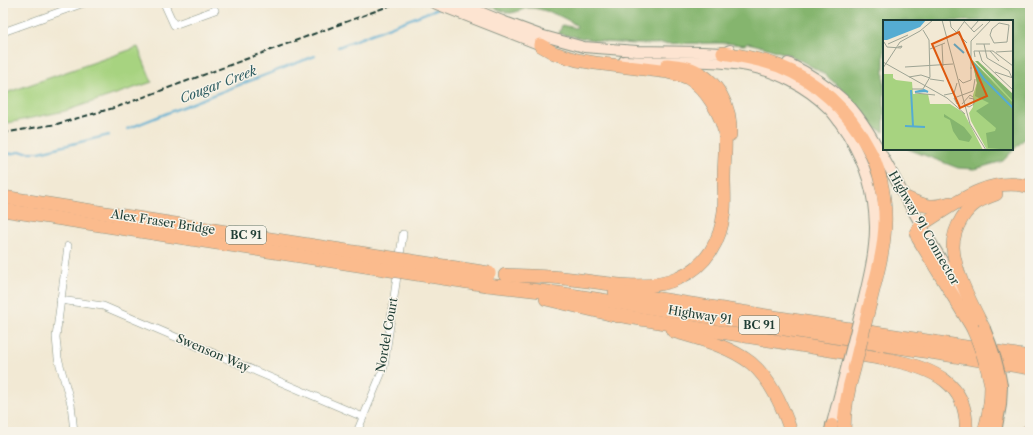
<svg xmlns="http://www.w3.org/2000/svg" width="1033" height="435" viewBox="0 0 1033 435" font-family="'Libre Caslon Text',serif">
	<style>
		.green { fill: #a7d380; stroke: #63885a }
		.forest { fill: #85b56e; stroke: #527951 }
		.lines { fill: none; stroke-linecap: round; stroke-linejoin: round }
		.stream { stroke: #55acd2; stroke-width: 2 }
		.minor-casing { stroke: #889384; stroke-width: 8 }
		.secondary-casing { stroke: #889384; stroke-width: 12 }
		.trunk-casing { stroke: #889384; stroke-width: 14 }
		.motorway-casing { stroke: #889384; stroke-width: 14 }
		.minor { stroke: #fff; stroke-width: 7 }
		.secondary { stroke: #fde4d1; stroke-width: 10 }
		.trunk { stroke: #fbbb8d; stroke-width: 12 }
		.motorway { stroke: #fbbb8d; stroke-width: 13 }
		.rail { stroke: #1f3d34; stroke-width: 2; stroke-dasharray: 6 3; stroke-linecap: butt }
		.secondary-bridge-casing { stroke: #889384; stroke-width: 12; stroke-linecap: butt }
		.trunk-bridge-casing { stroke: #889384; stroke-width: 14; stroke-linecap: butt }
		.motorway-bridge-casing { stroke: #889384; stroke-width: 14; stroke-linecap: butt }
		.secondary-bridge { stroke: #fde4d1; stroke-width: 10 }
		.trunk-bridge { stroke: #fbbb8d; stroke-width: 12 }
		.motorway-bridge { stroke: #fbbb8d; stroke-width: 13 }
		.labels { text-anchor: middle; stroke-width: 3; stroke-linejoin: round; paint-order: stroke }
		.shield { fill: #f7f3e8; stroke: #60746a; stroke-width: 1 }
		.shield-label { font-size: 11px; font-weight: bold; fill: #1f3d34 }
		.street-label { font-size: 12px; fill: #1f3d34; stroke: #f7f3e8 }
		.water-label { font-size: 13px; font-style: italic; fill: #2f5e63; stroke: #f7f3e8 }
		.inset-river { fill: none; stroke: #55acd2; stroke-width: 2 }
		.inset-road { fill: none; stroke: #9ea494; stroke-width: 1 }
		.view { fill: #de580e; fill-opacity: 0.15; stroke: #de580e; stroke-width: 2 }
		.inset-edge { fill: none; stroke: #1f3d34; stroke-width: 2 }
	</style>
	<rect width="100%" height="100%" fill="#f7f3e8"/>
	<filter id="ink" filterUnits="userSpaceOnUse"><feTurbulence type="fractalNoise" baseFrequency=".025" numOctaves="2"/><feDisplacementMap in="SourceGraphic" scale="8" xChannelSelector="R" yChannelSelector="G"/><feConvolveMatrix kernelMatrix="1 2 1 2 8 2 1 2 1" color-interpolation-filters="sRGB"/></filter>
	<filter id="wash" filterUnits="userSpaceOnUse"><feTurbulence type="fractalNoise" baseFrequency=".012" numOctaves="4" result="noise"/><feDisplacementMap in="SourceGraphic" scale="16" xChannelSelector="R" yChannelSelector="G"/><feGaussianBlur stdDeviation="0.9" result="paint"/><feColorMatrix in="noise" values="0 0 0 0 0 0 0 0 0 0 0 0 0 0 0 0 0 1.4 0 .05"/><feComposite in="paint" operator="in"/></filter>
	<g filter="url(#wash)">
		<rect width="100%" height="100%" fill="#f2e9d4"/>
		<path class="green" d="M138 47 152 82 65 111 3 124V94Z"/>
		<path class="forest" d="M484 3H1030V133L1003 161 975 169 958 168 908 149H1012V21H884V132L873 127 850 97 837 85 824 74 807 64 790 55 760 46 748 43 744 45 725 43 635 44 605 42 559 34 562 25 576 28 577 26C567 18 541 7 528 8 522 9 516 13 510 13 505 13 489 5 484 3Z"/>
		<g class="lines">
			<g class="stream">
				<path d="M338 47 439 8"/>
				<path d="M127 129 200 100 315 56"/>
				<path d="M3 155 19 152H39L109 135"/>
			</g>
		</g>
	</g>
	<g filter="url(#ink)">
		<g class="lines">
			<defs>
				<g id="minor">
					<path d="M164 3 174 25 215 10"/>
					<path d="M3 32 84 3"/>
					<path d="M68 246 56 337 58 358 71 404 74 432"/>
					<path d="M60 300 103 306 363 417"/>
					<path d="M357 432 384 367 403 234"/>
				</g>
				<g id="secondary">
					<path d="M434 3 546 47"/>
					<path d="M458 3 502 21 540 35 584 47 637 51 702 52 723 53 730 50"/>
					<path d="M624 61C666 63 708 59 748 66 778 72 807 87 828 108 836 116 842 126 848 135 866 166 874 191 875 227 875 252 869 277 863 302"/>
					<path d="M788 63C809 73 829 86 846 102 865 122 878 148 891 171 900 189 911 207 921 225 934 248 948 270 962 293"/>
					<path d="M830 431 846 369"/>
				</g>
				<g id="trunk">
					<path d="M831 432 832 425"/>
					<path d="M995 432 1000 405 1001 386"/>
				</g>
				<g id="motorway">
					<path d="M723 53C742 56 761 59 779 66 817 81 848 110 867 146 870 151 873 157 875 162 884 185 887 214 884 237 882 260 875 281 870 303"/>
					<path d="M667 65C675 66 684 66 691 69 718 80 732 107 730 135"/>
					<path d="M906 198C924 206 931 209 950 203"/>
					<path d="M505 275C524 276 543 276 562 278 599 281 645 294 679 278 707 266 721 240 724 211 725 200 724 189 724 178 724 164 726 149 725 135 722 115 706 88 688 78 682 75 674 74 668 72L595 63 577 60 554 53 540 45"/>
					<path d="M487 285 558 293 1030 368"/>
					<path d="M615 292 1030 357"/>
					<path d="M546 299 618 316"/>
					<path d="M610 314 891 360C932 368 969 383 966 432"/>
					<path d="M972 327 918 238 916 233 921 225C953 205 989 175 1030 187"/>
					<path d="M984 329C973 307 954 272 953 247 953 237 957 226 962 218 971 204 981 199 996 194"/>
					<path d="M673 331C700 339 729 346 751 363 771 380 783 407 791 432"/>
					<path d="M844 432C844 411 848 389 854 369"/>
					<path d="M984 432C989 416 991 401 991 385"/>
					<path d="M1027 432 1030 430"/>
				</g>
			</defs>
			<use href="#minor" class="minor-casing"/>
			<use href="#secondary" class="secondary-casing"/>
			<use href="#trunk" class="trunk-casing"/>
			<use href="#motorway" class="motorway-casing"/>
			<use href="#minor" class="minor"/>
			<use href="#secondary" class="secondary"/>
			<use href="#trunk" class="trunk"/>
			<use href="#motorway" class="motorway"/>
			<path class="rail" d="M3 133 57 124 117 107 397 3"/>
			<defs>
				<path id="secondary-bridge" d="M846 369 863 302"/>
				<path id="trunk-bridge" d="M984 329C992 348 998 366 1001 386"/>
				<g id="motorway-bridge">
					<path d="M3 197 489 273"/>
					<path d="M3 210 487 285"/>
					<path d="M972 327C981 346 987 365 991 385"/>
					<path d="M854 369 870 303"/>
				</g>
			</defs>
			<use href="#secondary-bridge" class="secondary-bridge-casing"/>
			<use href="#trunk-bridge" class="trunk-bridge-casing"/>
			<use href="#motorway-bridge" class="motorway-bridge-casing"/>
			<use href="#secondary-bridge" class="secondary-bridge"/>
			<use href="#trunk-bridge" class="trunk-bridge"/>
			<use href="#motorway-bridge" class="motorway-bridge"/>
		</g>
	</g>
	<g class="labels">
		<g class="shield">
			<rect x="226" y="226" width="40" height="18" rx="3"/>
			<rect x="739" y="316" width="40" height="18" rx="3"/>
		</g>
		<g class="shield-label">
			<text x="246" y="239">BC 91</text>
			<text x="759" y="329">BC 91</text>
		</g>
		<g class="street-label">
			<text transform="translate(163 222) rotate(9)" y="4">Alex Fraser Bridge</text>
			<text transform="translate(924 228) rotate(60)" y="4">Highway 91 Connector</text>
			<text transform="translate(700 315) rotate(9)" y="4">Highway 91</text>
			<text transform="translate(387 335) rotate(-80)" y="4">Nordel Court</text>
			<text transform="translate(213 353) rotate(23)" y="4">Swenson Way</text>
		</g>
		<g class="water-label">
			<text transform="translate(218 84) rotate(-21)" y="5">Cougar Creek</text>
		</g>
	</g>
	<g transform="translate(883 20)">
		<rect width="130" height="130" fill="#f2e9d4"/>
		<path d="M89 40 130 80V130H104L88 101 86 93 90 87V75L94 63ZM0 54H10V58L13 60 29 62 30 74H45L47 84H67L81 93 100 130H0Z" fill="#a7d380"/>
		<path d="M89 40 130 83V130L105 128 103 113 112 111 113 108 93 91 106 83 92 76 94 63ZM92 41H95L130 74V81ZM61 94 81 107 89 117 86 122 76 120 70 111 67 100 61 97Z" fill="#85b56e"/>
		<path d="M0 0H43L37 7 4 20H0Z" fill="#55acd2"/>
		<path class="inset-river" d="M71 24 81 33M90 43 101 59 130 88M28 70 30 106M43 71 32 72 41 70 45 72M22 106 42 107"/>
		<path class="inset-road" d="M59 0 87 104 103 130M67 0 68 7 84 23M80 0 91 12 100 4M126 5 116 3 109 9 107 15 111 23 124 22 126 5M88 9 96 0M73 13 81 2M1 22 4 27 18 28 19 26 15 27M5 24 25 15M59 24 60 46M93 24H107M101 24 104 38 126 51 129 58M47 29 62 23M96 31 99 41 130 70M107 31 116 41M113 32 130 31M92 37 91 31H110L130 46M0 42 64 78 82 94M22 47 70 44M0 48 17 22 37 11 50 0M88 49V21L108 0M112 52 130 58M26 57 38 55 47 58M47 59 61 61M76 59 80 63 88 60V47M29 69H40L47 57 46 20 40 10M32 73 52 75M61 75 71 73 74 63M74 84 71 78 90 71 92 59M79 84 87 75 90 77M82 85 86 87 91 84V79L86 78"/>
		<path class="view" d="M76 12 104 76 77 88 49 24Z"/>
		<rect width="130" height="130" class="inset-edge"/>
	</g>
	<rect width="1033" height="435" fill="none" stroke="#f7f3e8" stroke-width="16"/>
</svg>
